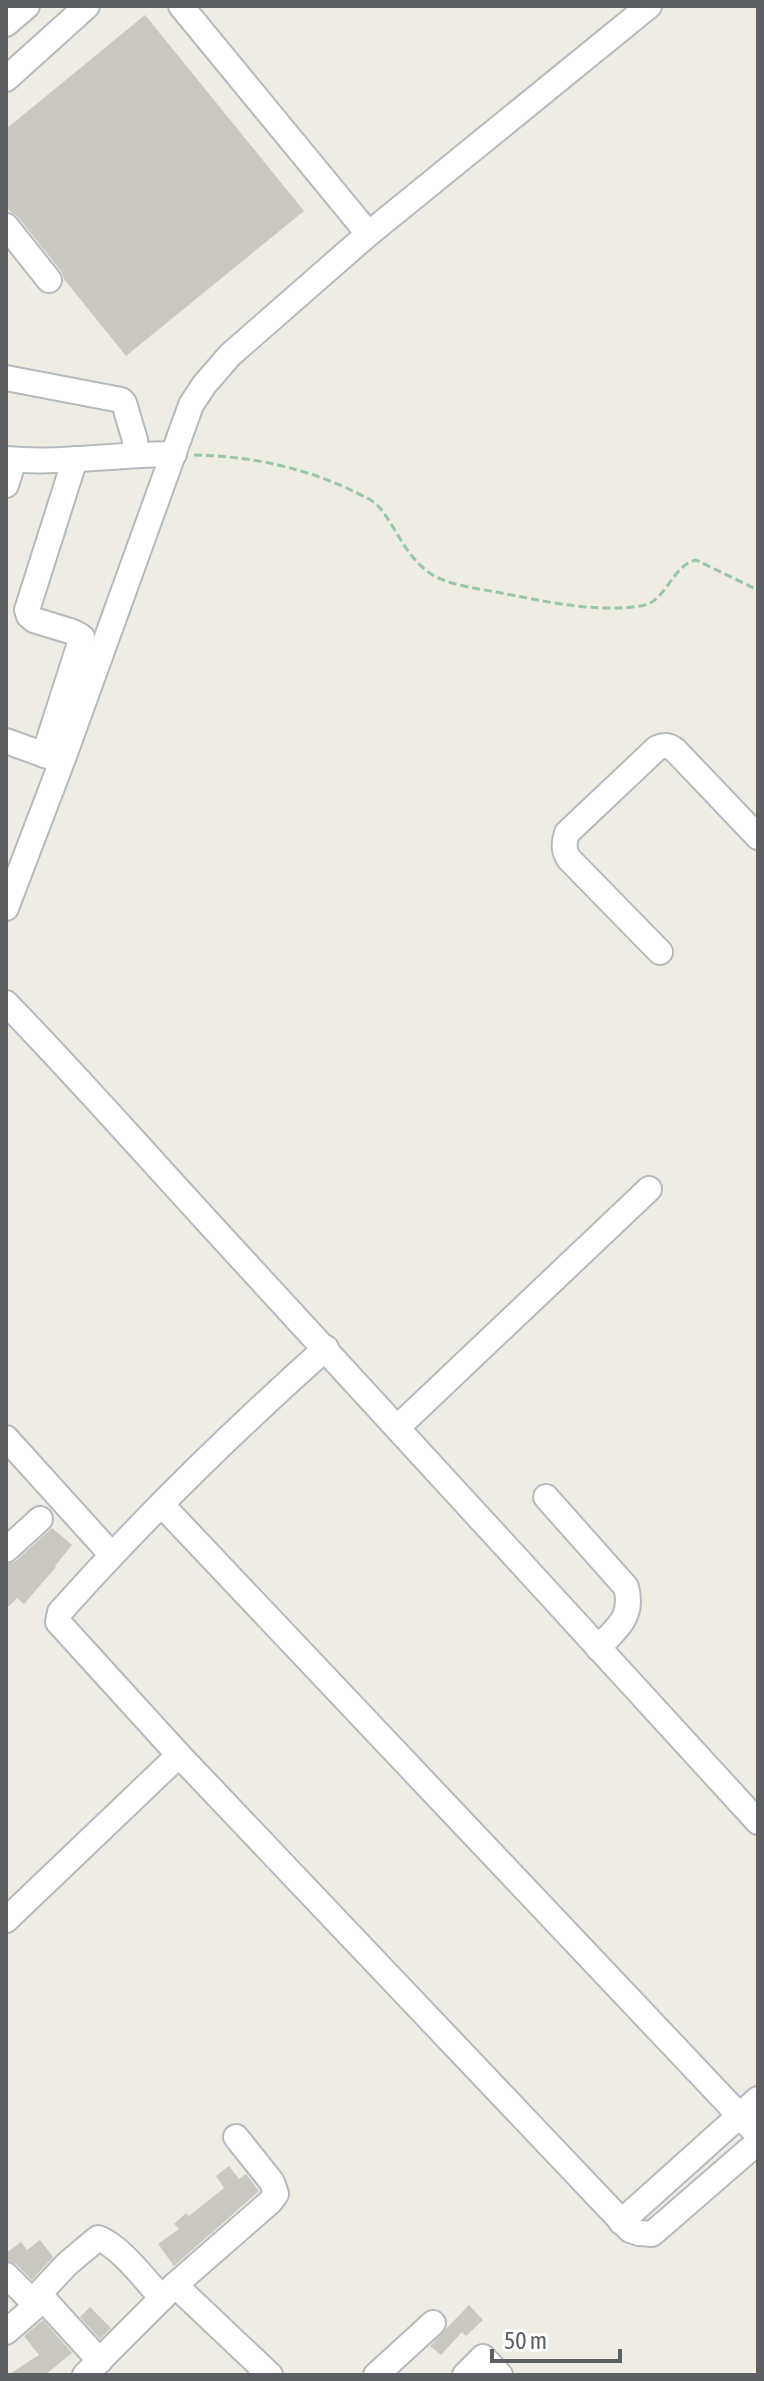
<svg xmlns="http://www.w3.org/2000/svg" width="764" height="2381" viewBox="0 0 764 2381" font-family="'Asap Condensed',sans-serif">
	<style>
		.building { fill: #cac7c1 }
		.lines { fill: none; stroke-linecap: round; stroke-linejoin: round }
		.minor-casing { stroke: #b6b9be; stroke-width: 28 }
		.path { stroke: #99c8a6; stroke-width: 3; stroke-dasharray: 8 4; stroke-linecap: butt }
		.minor { stroke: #fff; stroke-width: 24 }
	</style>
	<rect width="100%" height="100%" fill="#efece4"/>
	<g class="building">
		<path d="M145 15 304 211 126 356 64 279 61 271 18 217 6 208V129Z"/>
		<path d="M52 1528 72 1545 55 1566 56 1567 24 1604 17 1598 6 1609V1565L16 1561Z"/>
		<path d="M229 2166 239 2179 246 2174 259 2191 174 2266 158 2244 179 2229 174 2224 186 2213 189 2216 224 2188 216 2176Z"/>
		<path d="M40 2240 53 2257 32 2280 16 2264 6 2260V2253L21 2242 27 2250Z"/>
		<path d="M469 2305 483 2320 466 2336 462 2332 441 2355 430 2346Z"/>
		<path d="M90 2307 111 2328 100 2339 80 2317Z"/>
		<path d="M43 2320 72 2353 45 2375H8L39 2355 24 2336Z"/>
	</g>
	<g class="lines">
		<defs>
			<g id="minor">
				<path d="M6 24 27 6"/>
				<path d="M6 79 87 6"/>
				<path d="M6 226 49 280"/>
				<path d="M366 236 649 6"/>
				<path d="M6 378 121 400 124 403 135 440V454"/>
				<path d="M6 459C62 464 118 454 174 454"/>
				<path d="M6 485 14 460"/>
				<path d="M6 741 56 759"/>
				<path d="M44 755 82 637 73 632 34 620 29 616 27 610 75 459"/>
				<path d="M6 908 64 756 191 405 204 385 230 355 366 236 367 232 362 226 181 6"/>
				<path d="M660 952 569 859C563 850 564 843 567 833L657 748C664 745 668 745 675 750L758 837"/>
				<path d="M6 1003C75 1074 140 1148 207 1221 392 1420 574 1622 758 1822"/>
				<path d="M326 1348C233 1431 143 1519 60 1612L58 1622 179 1755 630 2230 639 2233 652 2234 758 2142"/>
				<path d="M398 1427 649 1189"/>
				<path d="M6 1438 111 1554"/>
				<path d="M546 1497 626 1587C634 1617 617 1628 598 1648"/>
				<path d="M162 1505 758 2135"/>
				<path d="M6 1550 40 1519"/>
				<path d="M6 1920 179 1755"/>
				<path d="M621 2222 758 2099"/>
				<path d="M6 2275 29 2298H32L39 2294 100 2361"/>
				<path d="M175 2285 270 2375"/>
				<path d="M39 2294 67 2264 98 2238C119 2245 146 2281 162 2298"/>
				<path d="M6 2332 44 2299"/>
				<path d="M85 2375 175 2285 270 2202 276 2194 272 2182 236 2137"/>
				<path d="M376 2375 433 2323"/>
				<path d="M465 2375 483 2357 500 2375"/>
			</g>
		</defs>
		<use href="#minor" class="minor-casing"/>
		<path class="path" d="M194 455C249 456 303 467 353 491 360 495 369 498 375 503 381 508 385 515 390 522 402 542 412 561 431 574 448 585 475 588 496 592 543 601 593 613 641 606 667 602 671 566 696 560L758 590"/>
		<use href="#minor" class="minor"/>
	</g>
	<rect width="764" height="2381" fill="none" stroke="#5c6065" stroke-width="16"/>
	<path d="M492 2349v12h128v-12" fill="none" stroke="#5c6065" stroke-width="4"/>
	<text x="504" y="2349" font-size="24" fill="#5c6065" stroke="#ffffff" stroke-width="6" paint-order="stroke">50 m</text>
</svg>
